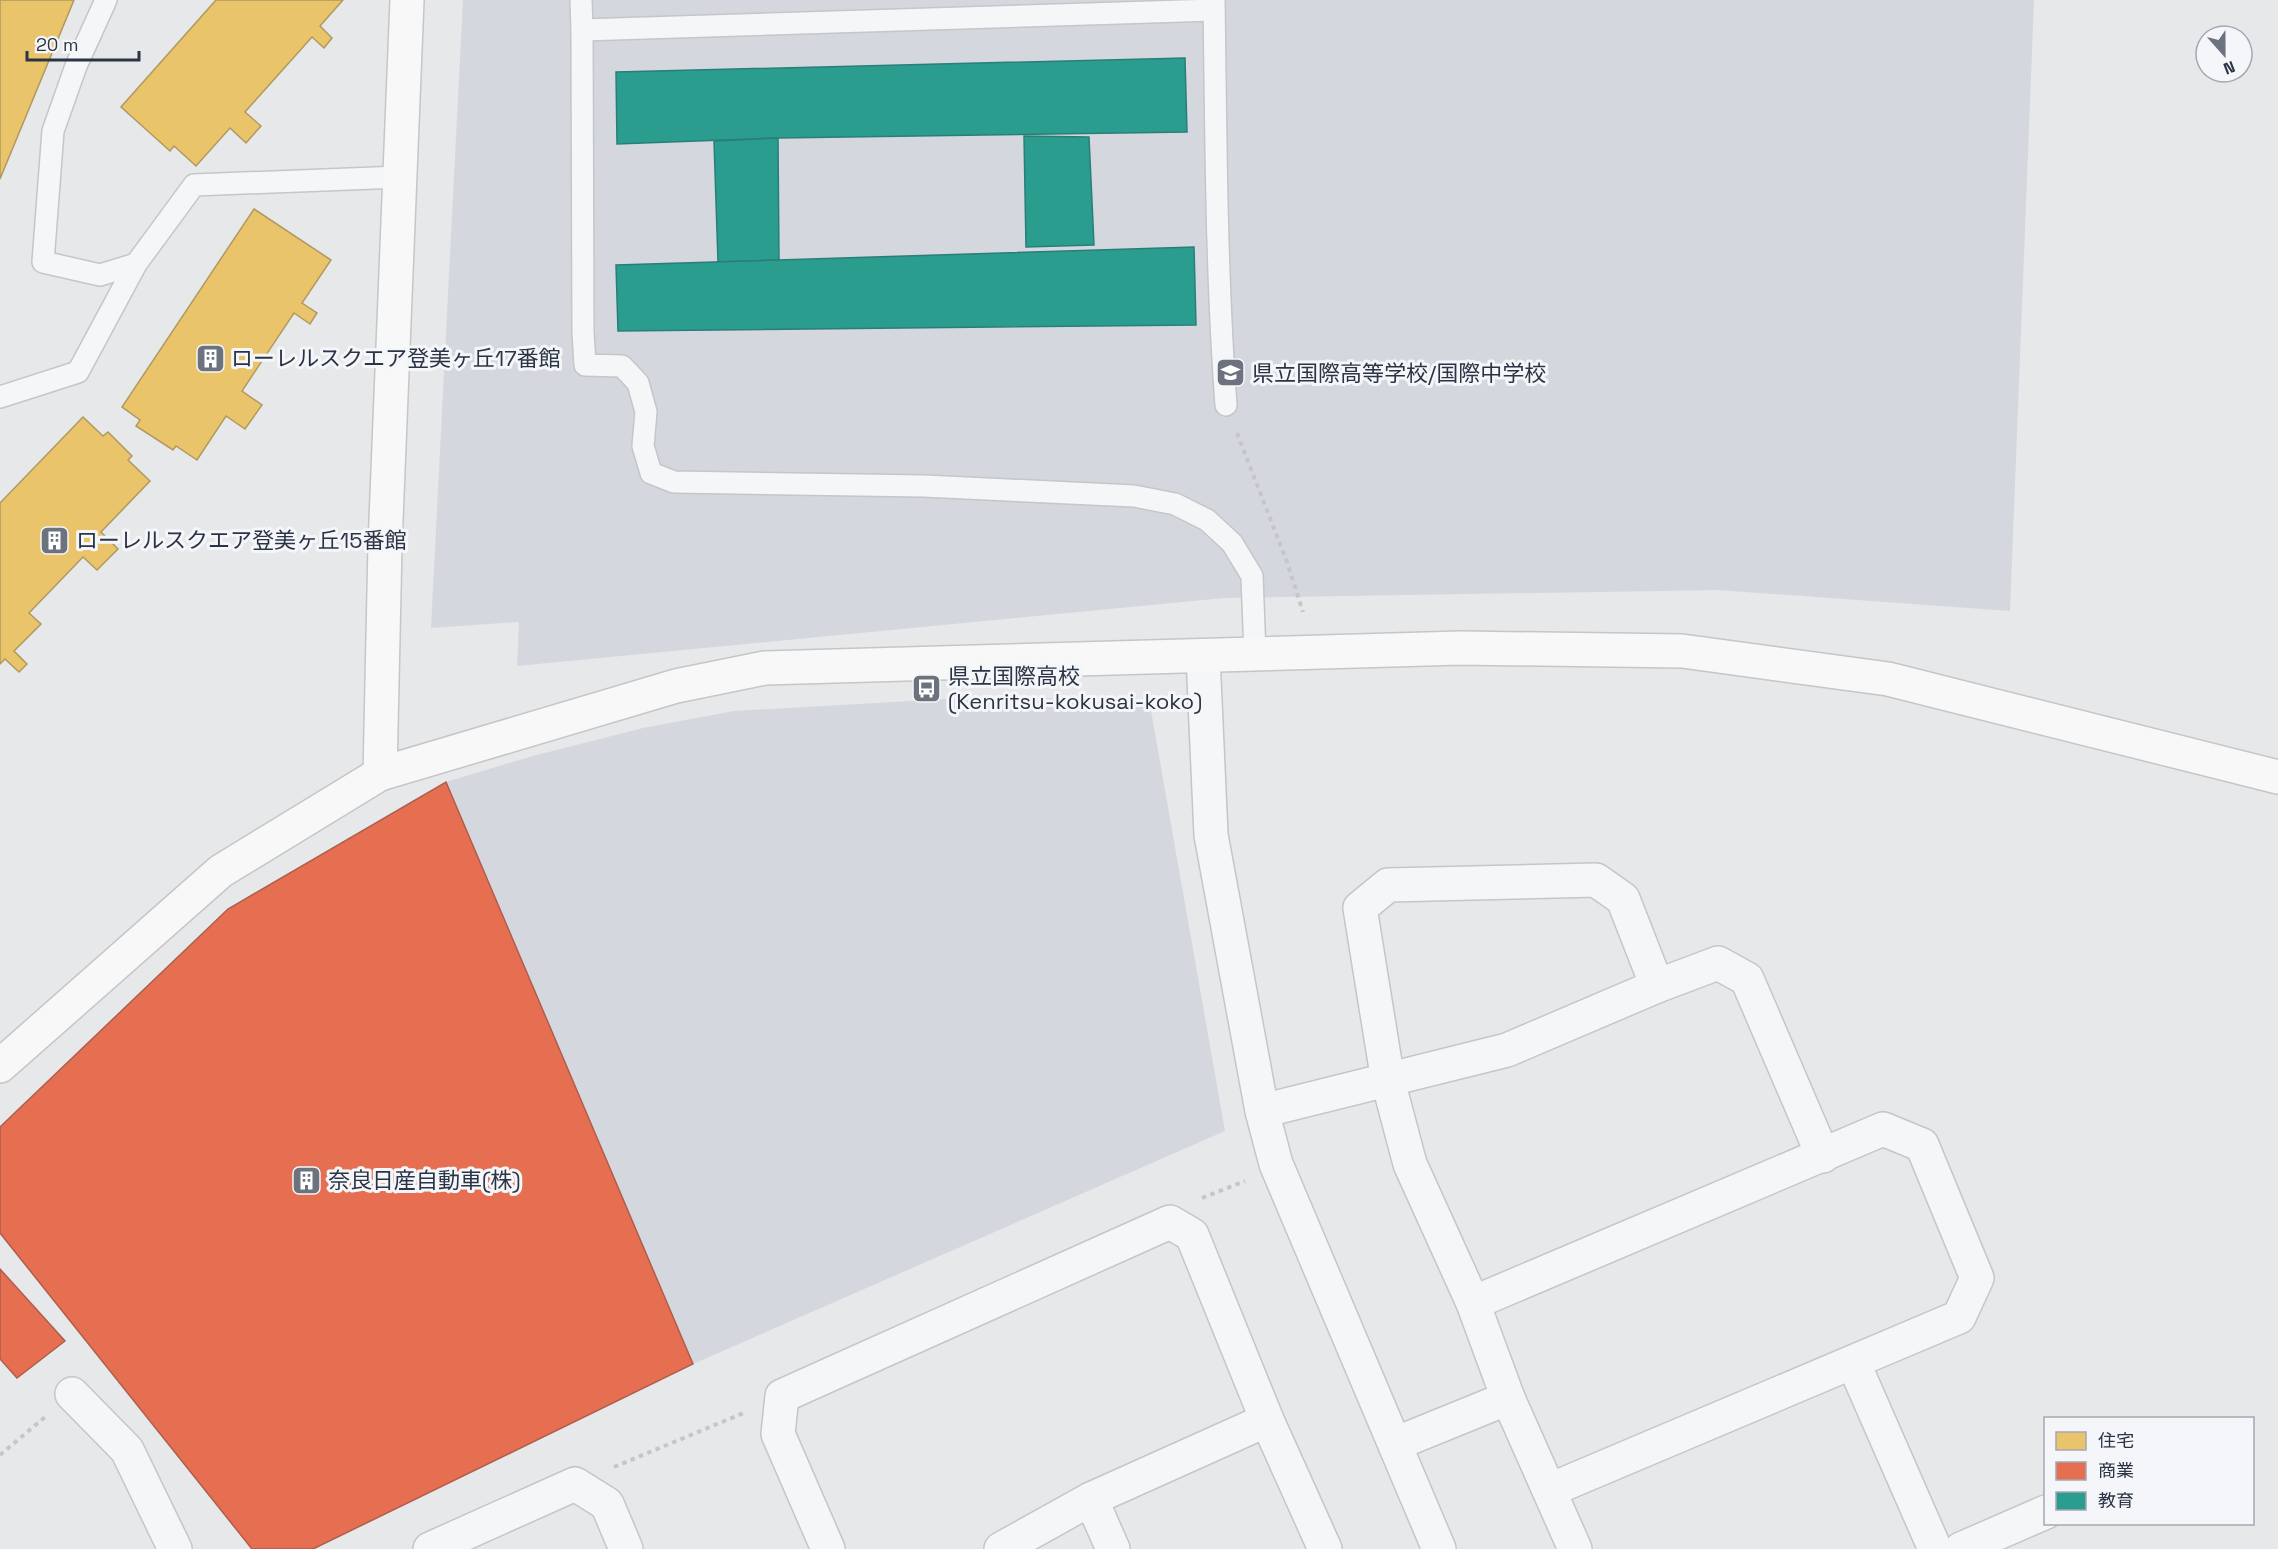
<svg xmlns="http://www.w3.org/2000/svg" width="2278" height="1549" viewBox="0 0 2278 1549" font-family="'Space Grotesk','Noto Sans JP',sans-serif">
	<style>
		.built { fill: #d4d7dd }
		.homes { fill: #e9c46a; stroke: #b0995f; stroke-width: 1.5 }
		.shops { fill: #e76f51; stroke: #af5d4d; stroke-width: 1.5 }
		.schools { fill: #2a9d8f; stroke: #2a7e79; stroke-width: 1.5 }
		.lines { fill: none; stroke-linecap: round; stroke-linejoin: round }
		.lane-casing { stroke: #c4c6c8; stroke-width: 24 }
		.street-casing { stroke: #c4c6c8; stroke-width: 36 }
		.secondary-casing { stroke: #c4c6c8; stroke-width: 36 }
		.path { stroke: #c5c6ca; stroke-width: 4; stroke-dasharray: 4.5 4.5; stroke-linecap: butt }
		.lane { stroke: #f5f6f7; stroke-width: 21 }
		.street { stroke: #f5f6f7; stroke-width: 33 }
		.secondary { stroke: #f8f8f8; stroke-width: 33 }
		.labels { text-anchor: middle; stroke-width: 6; stroke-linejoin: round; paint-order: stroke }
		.poi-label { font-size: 22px; fill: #2b3445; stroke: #f4f6f9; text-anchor: start }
	</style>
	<rect width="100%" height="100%" fill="#e6e8ea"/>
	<g class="built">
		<path d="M463 0H2034L2010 611 1718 590 1224 598 517 666 519 622 431 628Z"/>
		<path d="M964 698H1046L1150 705 1225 1131 693 1364 446 782 533 756 643 728 734 711Z"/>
	</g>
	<g class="homes">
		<path d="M0 0H74L0 179Z"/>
		<path d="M216 0H343L320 26 332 38 324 48 312 37 245 112 261 126 246 143 230 128 196 166 174 146 170 151 121 107Z"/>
		<path d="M254 209 331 260 302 303 317 313 310 324 294 313 242 391 262 405 245 429 226 416 197 460 176 446 173 450 136 426 140 420 122 407Z"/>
		<path d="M83 417 103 436 108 432 132 456 128 460 150 481 101 532 118 549 97 570 83 557 29 613 41 624 14 651 27 664 19 672 5 659 0 664V503Z"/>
	</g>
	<g class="shops">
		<path d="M446 782 693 1364 313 1549H252L0 1233V1127L228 909Z"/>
		<path d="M0 1269 65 1341 17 1378 0 1359Z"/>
	</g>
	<g class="schools">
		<path d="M1185 58 1187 132 778 138 617 144 616 72Z"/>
		<path d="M1024 136 1089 137 1094 245 1026 247Z"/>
		<path d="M778 138 779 260 718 262 714 141Z"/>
		<path d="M1194 247 1196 325 618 331 616 265Z"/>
	</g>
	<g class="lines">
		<defs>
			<g id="lane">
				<path d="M106 0 76 66 53 131 43 262 100 275 136 264 194 185 400 177"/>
				<path d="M581 0 582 30"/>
				<path d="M1214 0C1216 135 1216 270 1226 405"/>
				<path d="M1214 10 582 30 583 332 585 365 622 366 638 383 646 412 643 446 651 473 674 482 924 486 1134 496 1175 504 1207 520 1232 543 1252 576 1255 655"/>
				<path d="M0 397 78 372 136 264"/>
			</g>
			<g id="street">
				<path d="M1203 656 1211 835 1262 1111 1276 1164 1439 1549"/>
				<path d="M1262 1111 1507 1050 1657 986 1718 963 1747 979 1823 1156"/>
				<path d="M1473 1303 1883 1129 1922 1145 1977 1278 1959 1317 1550 1490"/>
				<path d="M1853 1362 1935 1549"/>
				<path d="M72 1394 127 1450 175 1549"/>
				<path d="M1395 1444 1508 1398"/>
				<path d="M1091 1499 1113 1549"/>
				<path d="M430 1549 575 1484 607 1504 626 1549"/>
				<path d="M828 1549 778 1434 782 1396 1170 1222 1192 1235 1267 1420 1325 1549"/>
				<path d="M1001 1549 1091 1499 1267 1420"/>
				<path d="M1575 1549 1508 1398 1473 1303 1410 1164 1388 1081 1360 908 1388 885 1596 880 1623 899 1657 986"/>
				<path d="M1961 1549 2046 1512"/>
			</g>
			<g id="secondary">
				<path d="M380 774 385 545 407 0"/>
				<path d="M0 1066 221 871 380 774 676 686 765 668 1461 648 1682 651 1888 679 2278 777"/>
			</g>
		</defs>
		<use href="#lane" class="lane-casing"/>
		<use href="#street" class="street-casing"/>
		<use href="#secondary" class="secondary-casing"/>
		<g class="path">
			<path d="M1237 433 1287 562 1303 612"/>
			<path d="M1202 1198 1245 1181"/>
			<path d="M0 1455 45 1417"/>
			<path d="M614 1467 746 1412"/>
		</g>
		<use href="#lane" class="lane"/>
		<use href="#street" class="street"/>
		<use href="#secondary" class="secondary"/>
	</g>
	<defs>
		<symbol id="building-square" viewBox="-11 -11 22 22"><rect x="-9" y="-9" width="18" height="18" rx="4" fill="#6c737f" stroke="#f4f6f9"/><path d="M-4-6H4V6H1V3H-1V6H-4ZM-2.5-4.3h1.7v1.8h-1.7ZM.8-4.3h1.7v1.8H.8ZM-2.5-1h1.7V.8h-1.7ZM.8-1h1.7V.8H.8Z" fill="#fff"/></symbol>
		<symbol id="school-square" viewBox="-11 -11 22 22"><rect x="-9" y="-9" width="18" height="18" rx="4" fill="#6c737f" stroke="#f4f6f9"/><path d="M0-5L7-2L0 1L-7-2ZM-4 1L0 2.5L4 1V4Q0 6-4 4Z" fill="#fff"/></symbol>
		<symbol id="bus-square" viewBox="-11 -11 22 22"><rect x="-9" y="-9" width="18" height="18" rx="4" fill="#6c737f" stroke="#f4f6f9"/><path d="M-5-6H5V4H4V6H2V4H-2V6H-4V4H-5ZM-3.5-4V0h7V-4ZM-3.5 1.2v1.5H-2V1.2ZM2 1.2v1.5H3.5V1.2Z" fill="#fff"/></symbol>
	</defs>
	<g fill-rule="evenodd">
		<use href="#building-square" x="194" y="342" width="33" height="33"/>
		<use href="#school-square" x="1214" y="356" width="33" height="33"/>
		<use href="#building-square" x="38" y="524" width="33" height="33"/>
		<use href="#bus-square" x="910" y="672" width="33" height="33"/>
		<use href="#building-square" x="290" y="1164" width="33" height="33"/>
	</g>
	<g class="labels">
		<g class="poi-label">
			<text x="231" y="366">ローレルスクエア登美ヶ丘17番館</text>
			<text x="1252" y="381">県立国際高等学校/国際中学校</text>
			<text x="76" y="548">ローレルスクエア登美ヶ丘15番館</text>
			<text x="948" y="684">県立国際高校<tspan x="948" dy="25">(Kenritsu-kokusai-koko)</tspan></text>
			<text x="328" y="1188">奈良日産自動車(株)</text>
		</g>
	</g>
	<rect x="2044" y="1417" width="210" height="108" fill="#f4f6f9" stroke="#a4a8b1" stroke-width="1.5"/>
	<rect x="2056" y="1432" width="30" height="18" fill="#e9c46a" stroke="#a4a8b1" stroke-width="1.5"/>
	<text x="2098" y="1447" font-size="18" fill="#2b3445">住宅</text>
	<rect x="2056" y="1462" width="30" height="18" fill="#e76f51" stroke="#a4a8b1" stroke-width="1.5"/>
	<text x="2098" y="1477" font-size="18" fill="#2b3445">商業</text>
	<rect x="2056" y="1492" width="30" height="18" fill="#2a9d8f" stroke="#a4a8b1" stroke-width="1.5"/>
	<text x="2098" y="1507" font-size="18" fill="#2b3445">教育</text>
	<g transform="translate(2224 54) rotate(159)"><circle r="28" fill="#f4f6f9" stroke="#a4a8b1" stroke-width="1.5"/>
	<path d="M0-4.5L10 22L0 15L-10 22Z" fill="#6c737f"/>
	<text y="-9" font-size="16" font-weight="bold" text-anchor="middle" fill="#2b3445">N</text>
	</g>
	<path d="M27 51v9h112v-9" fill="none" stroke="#2b3445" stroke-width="3"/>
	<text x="36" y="51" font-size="18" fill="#2b3445" stroke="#f4f6f9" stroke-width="4.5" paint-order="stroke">20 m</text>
</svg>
